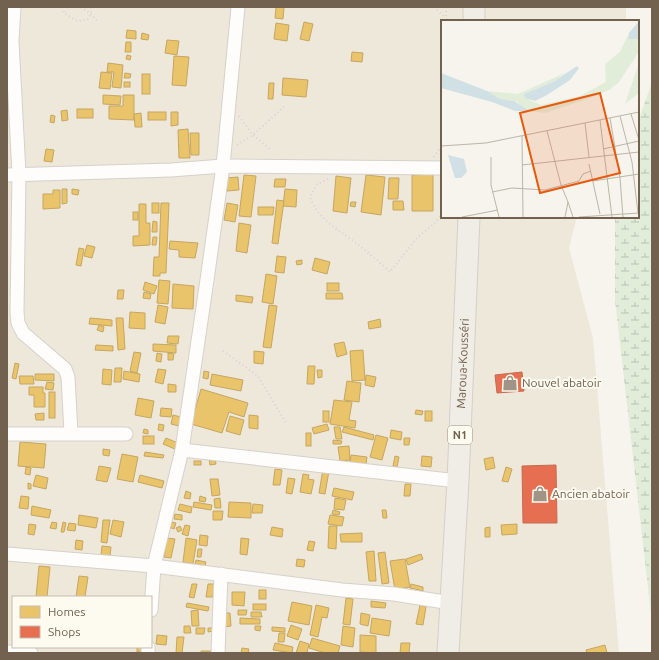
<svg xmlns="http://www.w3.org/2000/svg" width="659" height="660" viewBox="0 0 659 660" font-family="Ubuntu,sans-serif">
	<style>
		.residential { fill: #eee8db; fill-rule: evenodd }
		.wetland { fill: url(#wetland-marsh) }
		.homes { fill: #e9c46a; stroke: #c5a662 }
		.shops { fill: #e76f51; stroke: #c46b50 }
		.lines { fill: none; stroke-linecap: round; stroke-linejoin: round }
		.minor-casing { stroke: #d5d1cb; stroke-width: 15 }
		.trunk-casing { stroke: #d5cfc8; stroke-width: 23 }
		.path { stroke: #d7d2cd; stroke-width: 2; stroke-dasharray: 1 3; stroke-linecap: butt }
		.minor { stroke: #fefdfc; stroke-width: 13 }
		.trunk { stroke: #f0ede6; stroke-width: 21 }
		.labels { text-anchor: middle; stroke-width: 4; stroke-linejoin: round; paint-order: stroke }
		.shield { fill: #fdfaef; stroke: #9c8f7f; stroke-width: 1 }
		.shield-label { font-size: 11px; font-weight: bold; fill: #72614f }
		.street-label { font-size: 12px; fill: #72614f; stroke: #fdfaef }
		.poi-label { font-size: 12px; fill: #72614f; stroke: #fdfaef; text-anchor: start }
		.inset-road { fill: none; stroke: #bdb5a9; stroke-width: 1 }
		.view { fill: #e8590c; fill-opacity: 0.15; stroke: #e8590c; stroke-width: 2 }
		.inset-edge { fill: none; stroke: #72614f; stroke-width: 2 }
	</style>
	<defs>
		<pattern id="wetland-marsh" width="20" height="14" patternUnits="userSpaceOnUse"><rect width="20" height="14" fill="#e1ecd9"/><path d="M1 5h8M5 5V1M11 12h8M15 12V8" fill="none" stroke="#bbc3b2"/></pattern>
	</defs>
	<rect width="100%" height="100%" fill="#f6f4ed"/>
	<path class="residential" d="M7 7H626V21H442V217H577L569 248 593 338 619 653H7ZM13 597H151V647H13Z"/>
	<path class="wetland" d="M652 82V622L615 300V217H638V122Z"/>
	<g class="homes">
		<path d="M276 7H284L283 19 275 18Z"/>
		<path d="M304 22 313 24 309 41 300 39Z"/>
		<path d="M276 23 289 25 287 41 274 39Z"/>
		<path d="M127 30 136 31V39L126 38Z"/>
		<path d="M142 33 149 35 148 40 141 39Z"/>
		<path d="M167 40 179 41 177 55 165 53Z"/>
		<path d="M126 42H131V52H125Z"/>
		<path d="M352 52 363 53 362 62 351 61Z"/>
		<path d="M127 55 131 56 130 60 126 59Z"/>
		<path d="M174 56 189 57 186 86 172 85Z"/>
		<path d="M108 63 123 65 121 88 112 87 114 72H107Z"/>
		<path d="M101 72 112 73 110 89 99 88Z"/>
		<path d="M125 73 131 74 130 78H124Z"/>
		<rect x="142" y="74" width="8" height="20"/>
		<path d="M283 78 308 80 306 97 282 95Z"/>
		<rect x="124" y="82" width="6" height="5"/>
		<path d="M269 83H274L273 99H268Z"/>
		<path d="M103 95 121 96 120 105 103 104Z"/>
		<path d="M123 95H134V120L109 119V106H123Z"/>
		<rect x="77" y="109" width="16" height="9"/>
		<path d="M67 110 68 120 62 121 61 111Z"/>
		<rect x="148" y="112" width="18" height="8"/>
		<path d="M171 112H178V125L171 126Z"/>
		<path d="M141 113 142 127H135L134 114Z"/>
		<path d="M51 115 55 116 54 123 50 122Z"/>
		<path d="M188 129 190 158H179L178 130Z"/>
		<path d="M190 133H199V155H191Z"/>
		<path d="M46 149 54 150 52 162 44 161Z"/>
		<path d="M433 174V211H412V175Z"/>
		<path d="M244 175 256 176 251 217 239 216Z"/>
		<path d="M366 175 385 177 381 215 361 212Z"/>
		<path d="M336 176 351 178 347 213 333 211Z"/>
		<path d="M238 177 239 190 227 191 226 178Z"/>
		<path d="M389 178H399L398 199H388Z"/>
		<path d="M275 179H286L285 187H274Z"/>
		<path d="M62 189H67V203L62 204Z"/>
		<path d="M72 189 79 190 78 195 72 194Z"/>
		<path d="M285 189 297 190 296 207 283 206Z"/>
		<path d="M53 190H60V208L43 209V194H53Z"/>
		<path d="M277 200 284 201 278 244 272 243Z"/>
		<path d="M393 201H403L404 210H393Z"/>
		<path d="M351 202H356L355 207 350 206Z"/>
		<rect x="152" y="203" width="7" height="10"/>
		<path d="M161 203H169L166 273H160V276H153L154 257H159Z"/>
		<path d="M227 203 238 205 235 222 224 220Z"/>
		<path d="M139 204H146V223H150V245L133 246V236H139Z"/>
		<path d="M258 207H274L273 215H258Z"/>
		<rect x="133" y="212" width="5" height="8"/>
		<path d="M153 221 157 222V232H152Z"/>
		<path d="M239 223 251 225 247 253 236 251Z"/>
		<path d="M153 237H157L156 245H152Z"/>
		<path d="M170 241 198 243 195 258 179 257V250L169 249Z"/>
		<path d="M87 245 95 247 92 258 84 256Z"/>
		<path d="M79 248 84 249 81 266 76 265Z"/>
		<path d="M277 256 286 257 284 273 275 272Z"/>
		<path d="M315 258 330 262 327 274 312 270Z"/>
		<path d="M302 260V264L297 265 296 261Z"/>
		<path d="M266 274 277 276 273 304 262 302Z"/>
		<path d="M159 280 170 281 168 304 157 303Z"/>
		<path d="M145 282 157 286 154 294 143 290Z"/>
		<rect x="327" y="283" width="12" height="8"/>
		<path d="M173 284 194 286 193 309 172 308Z"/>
		<path d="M118 290H124L123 299H117Z"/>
		<path d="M144 292 151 294 150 299 143 298Z"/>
		<path d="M326 293H342L343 299H326Z"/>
		<path d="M236 295 253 297 252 303 236 301Z"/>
		<path d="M158 305 168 307 165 324 155 322Z"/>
		<path d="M269 305 277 306 271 348 263 347Z"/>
		<path d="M130 312 145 313V329L129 328Z"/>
		<path d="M90 318 112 320V326L89 324Z"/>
		<path d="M116 318H123L125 349 118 350Z"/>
		<path d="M380 319 381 327 369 329 368 322Z"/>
		<path d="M99 325 104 327 103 332 97 330Z"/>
		<path d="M168 336H179L178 344 167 343Z"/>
		<path d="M344 342 347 354 337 357 334 344Z"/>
		<path d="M153 344 176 345V353L153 351Z"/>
		<path d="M96 345 113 346V351L95 350Z"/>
		<path d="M363 350 365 380 352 381 350 351Z"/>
		<path d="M254 351 264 352 263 364 254 363Z"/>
		<path d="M134 352 141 353 137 373 130 371Z"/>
		<path d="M157 353 162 354 161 362 156 361Z"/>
		<path d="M168 353 174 354 173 360H168Z"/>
		<path d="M15 363 19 364 16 379 12 378Z"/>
		<path d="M308 366H315L314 384H307Z"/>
		<path d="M115 368H122L121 382H114Z"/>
		<path d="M103 369 112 370 111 385 102 384Z"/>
		<path d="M158 369 166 370 163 384 155 382Z"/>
		<path d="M317 370H322V377L318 378Z"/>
		<path d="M124 371 140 374 139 382 123 379Z"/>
		<path d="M204 371 209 372 208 379 203 378Z"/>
		<path d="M35 374H54V381L35 380Z"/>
		<path d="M212 374 243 380 241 391 210 385Z"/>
		<path d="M366 375 376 377 374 387 365 385Z"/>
		<path d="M19 376H33L34 384H20Z"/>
		<path d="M347 381 361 383 359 402 344 400Z"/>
		<path d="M47 382 54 383 53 390 45 389Z"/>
		<path d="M168 384 176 385V392H168Z"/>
		<path d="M29 387H43V393H45V407H34V395H29Z"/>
		<path d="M201 389 248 403 244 417 229 412 222 433 191 424Z"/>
		<rect x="49" y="392" width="6" height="26"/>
		<path d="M138 398 154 401 151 418 135 415Z"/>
		<path d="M334 400 352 402 349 420 356 421 355 428 330 424Z"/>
		<path d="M161 408 172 409 171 417 160 416Z"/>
		<path d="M416 410 423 411 422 415 415 414Z"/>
		<rect x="323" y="411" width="6" height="11"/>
		<rect x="425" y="411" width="7" height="10"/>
		<path d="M44 413V420H36L35 414Z"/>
		<path d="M173 415 181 417 179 426 171 424Z"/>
		<path d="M249 415 258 416V429L249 428Z"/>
		<path d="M230 416 244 420 240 435 226 431Z"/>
		<path d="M159 424 164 425 163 431 158 430Z"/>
		<path d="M327 424 329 430 314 434 312 428Z"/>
		<path d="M334 427H340L342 439H336Z"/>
		<path d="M344 427 374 435 373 440 342 432Z"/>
		<path d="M144 429 148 430V434L143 433Z"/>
		<path d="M391 430 402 432 401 440 390 438Z"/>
		<rect x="306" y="433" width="5" height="13"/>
		<path d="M376 435 388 438 382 460 370 457Z"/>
		<rect x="143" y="436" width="11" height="8"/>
		<path d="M166 438 178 443 175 449 163 444Z"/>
		<path d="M404 438H410L409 445H404Z"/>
		<path d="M333 440 342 441 341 444H333Z"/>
		<path d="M20 442 46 444 44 468 18 466Z"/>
		<path d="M349 446 350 460 340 461 338 447Z"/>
		<path d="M103 449 110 450 109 456 103 455Z"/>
		<path d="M145 452 164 455 163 458 144 456Z"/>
		<path d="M122 454 138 457 133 482 117 479Z"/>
		<path d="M351 455 367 457 366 465 350 463Z"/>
		<path d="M395 456 399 457 397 467 393 466Z"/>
		<path d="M422 456 432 457 431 467 421 466Z"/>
		<path d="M493 457 495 468 486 470 484 459Z"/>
		<path d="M209 458H215L216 464 210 465Z"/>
		<rect x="194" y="461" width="7" height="4"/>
		<path d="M99 466 111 468 107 482 96 480Z"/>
		<path d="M26 467 31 468 30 475 25 474Z"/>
		<path d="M506 467 512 469 508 482 502 481Z"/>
		<path d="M275 469 282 470 280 485H273Z"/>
		<path d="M323 469 329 471 325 494 319 493Z"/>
		<path d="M303 474 309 475 308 479 314 480 311 494 300 492Z"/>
		<path d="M36 475 48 478 46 489 33 486Z"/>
		<path d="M140 475 164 481 162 488 138 482Z"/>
		<path d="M288 478 295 479 292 494 286 493Z"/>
		<path d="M210 479H218L220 495 212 496Z"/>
		<path d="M28 483 31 484V489H28Z"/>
		<path d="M405 484H411L410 496H404Z"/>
		<path d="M334 488 354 492 352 500 332 496Z"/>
		<path d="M186 491 191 493 190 499 184 498Z"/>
		<path d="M21 496 29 497 28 509 19 508Z"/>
		<path d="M200 496 206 498 205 502 199 501Z"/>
		<path d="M220 498 221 508H215L214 499Z"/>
		<path d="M335 498 346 500 344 510 334 509Z"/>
		<path d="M194 502 212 505 211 510 193 507Z"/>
		<path d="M229 502 251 503V518L228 517Z"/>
		<path d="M180 504 192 507 191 513 178 510Z"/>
		<path d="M253 504 263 505 262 513H252Z"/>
		<path d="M32 506 51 510 49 518 31 515Z"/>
		<path d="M333 510 340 512 339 515 332 514Z"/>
		<path d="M382 510H386L387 518H383Z"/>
		<path d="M213 511H223L222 520H213Z"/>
		<path d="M175 514 182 515V520L174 519Z"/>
		<path d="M79 515 98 518 96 528 78 525Z"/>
		<path d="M330 515 344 517 342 526 328 524Z"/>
		<path d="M103 520H110L107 543 101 542Z"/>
		<path d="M113 520 124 522 121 537 110 534Z"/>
		<path d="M52 522 57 523 56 529 50 528Z"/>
		<path d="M63 522 66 523 64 532H61Z"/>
		<path d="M171 522 176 523 174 529 169 527Z"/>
		<path d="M69 523 76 524 75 531 67 530Z"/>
		<path d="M29 524 36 525 34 535 28 534Z"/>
		<path d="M517 524V534L502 535 501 525Z"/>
		<path d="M185 525 190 526 188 536 182 534Z"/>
		<path d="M180 526 182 530 178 532 176 528Z"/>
		<path d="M329 526H337L336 549 328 548Z"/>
		<path d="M272 527 283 529 282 537 270 535Z"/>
		<path d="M490 527V537H485V528Z"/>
		<path d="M362 533V542H341L340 534Z"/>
		<path d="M200 535 208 536 207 546 199 545Z"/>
		<path d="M167 538 175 539 171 558 164 557Z"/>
		<path d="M186 538 197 540 193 564 183 562Z"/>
		<path d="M241 538 249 539 247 555 240 554Z"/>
		<path d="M76 540 83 541 82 550 75 549Z"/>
		<path d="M309 541 315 542 313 551 307 550Z"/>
		<path d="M102 546 111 547 110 556 101 555Z"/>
		<path d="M198 549H202L201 557H197Z"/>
		<path d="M374 551 376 581H369L366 552Z"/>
		<path d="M385 552 389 583 382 584 378 553Z"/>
		<path d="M421 554 423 559 408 565 406 559Z"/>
		<path d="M297 559 305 560 304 567 296 566Z"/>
		<path d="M405 559 410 587 395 590 390 561Z"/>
		<path d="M196 560 206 562 205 566 195 564Z"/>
		<path d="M39 566 50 567 47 597H36Z"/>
		<path d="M79 576 88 577 85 597H76Z"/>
		<path d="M192 584H197L194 598 189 597Z"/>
		<path d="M208 584H214L213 597H206Z"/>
		<path d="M411 584 423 587V591L410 588Z"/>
		<rect x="259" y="590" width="7" height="9"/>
		<path d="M232 592H245L244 606 232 605Z"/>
		<path d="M346 598 353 599 350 625 343 624Z"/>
		<path d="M371 601 386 603 385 608 371 607Z"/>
		<path d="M292 602 312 606 309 625 288 621Z"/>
		<path d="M187 603 209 607 208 611 186 607Z"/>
		<rect x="253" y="604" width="13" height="6"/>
		<path d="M316 605 329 608 327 618 322 617 318 637 310 635Z"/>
		<path d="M420 605 426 607 423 625 416 624Z"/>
		<path d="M198 610 199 626H192L191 611Z"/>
		<path d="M238 610H247L246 615H238Z"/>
		<path d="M251 612H261L262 617H251Z"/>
		<path d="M223 613H230L231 626 224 627Z"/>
		<path d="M361 613 370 615 368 626 360 624Z"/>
		<path d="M240 618 260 619V624H240Z"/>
		<path d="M372 618 391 621 389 636 370 633Z"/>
		<path d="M291 625 302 629 298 640 287 636Z"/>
		<path d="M184 626H190L191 633H184Z"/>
		<path d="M255 626H261L260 631 255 630Z"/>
		<path d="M343 626 355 628 353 647 341 645Z"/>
		<path d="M272 627 285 628V632L272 631Z"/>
		<path d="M196 628H205L204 634H196Z"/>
		<path d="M208 628H213V631L208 632Z"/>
		<path d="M279 633H285L284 642H278Z"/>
		<path d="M157 635 167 636 166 645 156 644Z"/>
		<path d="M360 635 376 636V653L360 652Z"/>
		<path d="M177 637H184L182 653H176Z"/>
		<path d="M312 638 340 646 338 653H325L309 648Z"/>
		<path d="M300 641 309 644 307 653H296Z"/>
		<path d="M275 643 293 647 292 653 273 650Z"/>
		<path d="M401 643H410L409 653H400Z"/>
		<path d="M605 645 607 653H587L586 650Z"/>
		<path d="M137 647H145L144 652H137Z"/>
		<path d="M242 648 249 649 248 653H241Z"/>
		<path d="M201 651H211L210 653H201Z"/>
	</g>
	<g class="shops">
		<path d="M522 372 524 391 497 393 495 375Z"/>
		<path d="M556 465 557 523H523L522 466Z"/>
	</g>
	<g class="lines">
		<defs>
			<g id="minor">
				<path d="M14 7 12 41 19 174 17 312 18 323 23 333 65 369 68 377 71 433"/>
				<path d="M7 175 171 170 223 166 442 168"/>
				<path d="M7 434H126"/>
				<path d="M182 450 458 481"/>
				<path d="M7 554 154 566 342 590 394 594 451 603"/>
				<path d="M151 610 154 566 182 450 207 280 223 166 238 7"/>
				<path d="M7 652 31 653"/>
				<path d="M148 653V647"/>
				<path d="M218 653 221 574"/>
			</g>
			<g id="trunk">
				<path d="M474 21V7"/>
				<path id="s1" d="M448 653 458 481 469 217"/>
			</g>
		</defs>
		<use href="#minor" class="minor-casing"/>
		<use href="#trunk" class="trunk-casing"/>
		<g class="path">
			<path d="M63 7 64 13 77 21 87 20 91 14V7"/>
			<path d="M81 7 91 14 98 22"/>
			<path d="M434 7 446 18"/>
			<path d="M446 7V21"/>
			<path d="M239 116 253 135 271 150"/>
			<path d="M237 145 253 135 286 105"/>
			<path d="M434 157 441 147 442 136"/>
			<path d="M328 179 317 184 310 197C318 221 343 232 361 247 371 255 381 263 390 272L417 238 436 222 442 213"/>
			<path d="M223 351 258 376 286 423"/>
		</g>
		<use href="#minor" class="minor"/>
		<use href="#trunk" class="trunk"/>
	</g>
	<defs>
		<symbol id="shop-bare" viewBox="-9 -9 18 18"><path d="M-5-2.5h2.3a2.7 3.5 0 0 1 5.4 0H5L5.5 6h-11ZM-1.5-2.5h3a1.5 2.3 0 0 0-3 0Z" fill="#a09486" stroke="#fdfaef" stroke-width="2.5" paint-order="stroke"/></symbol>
	</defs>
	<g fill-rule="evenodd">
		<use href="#shop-bare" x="499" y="372" width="22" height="22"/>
		<use href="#shop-bare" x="529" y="483" width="22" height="22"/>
	</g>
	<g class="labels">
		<rect class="shield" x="448" y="426" width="24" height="18" rx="3"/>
		<g class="shield-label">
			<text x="460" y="439">N1</text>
		</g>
		<g class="street-label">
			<text dy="4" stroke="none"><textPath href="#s1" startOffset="290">Maroua-Kousséri</textPath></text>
		</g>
		<g class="poi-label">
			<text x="522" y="387">Nouvel abatoir</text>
			<text x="552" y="498">Ancien abatoir</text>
		</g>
	</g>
	<g transform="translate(441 20)">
		<rect width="198" height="198" fill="#f6f4ed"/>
		<path d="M188 13 187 19H198L197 33 178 62 168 70 152 77 104 93 88 91 78 86 77 82 59 79 45 71 77 74 124 53 112 62 83 74 90 81 100 85 139 76 165 62 164 44 179 32ZM198 43V73L184 84Z" fill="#e1ecd9"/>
		<path d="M198 1V19H187L188 13ZM136 46 138 48 129 60 106 75 94 81 84 78 83 74 112 62ZM0 53 46 71 59 79 73 81 88 91H74L51 82 0 68ZM7 135 23 139 26 152 20 158H14Z" fill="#d0e0e5"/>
		<path class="inset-road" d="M190 94 198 120M179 96 191 142 197 193M169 98 179 158 182 197M159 100 171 197M144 103 148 137M106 111 120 165 127 182 124 197M81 116 82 197M0 126 45 123 198 92M162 129 198 121M50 137V165L58 197M148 144 159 194M81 145 198 132M152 161 198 154M51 172 71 168 104 170 138 161 142 154 150 151M127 182 132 197M21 197 57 190M138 197 198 193"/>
		<path class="view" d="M159 73 179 153 99 173 79 93Z"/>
		<rect width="198" height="198" class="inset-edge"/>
	</g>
	<rect width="659" height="660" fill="none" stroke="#72614f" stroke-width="16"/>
	<rect x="12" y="596" width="140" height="52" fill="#fdfaef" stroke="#c5bdaf"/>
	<rect x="20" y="606" width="20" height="12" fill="#e9c46a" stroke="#c5bdaf"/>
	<text x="48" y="616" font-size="12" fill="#72614f">Homes</text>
	<rect x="20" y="626" width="20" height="12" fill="#e76f51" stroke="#c5bdaf"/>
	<text x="48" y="636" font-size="12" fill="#72614f">Shops</text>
</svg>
